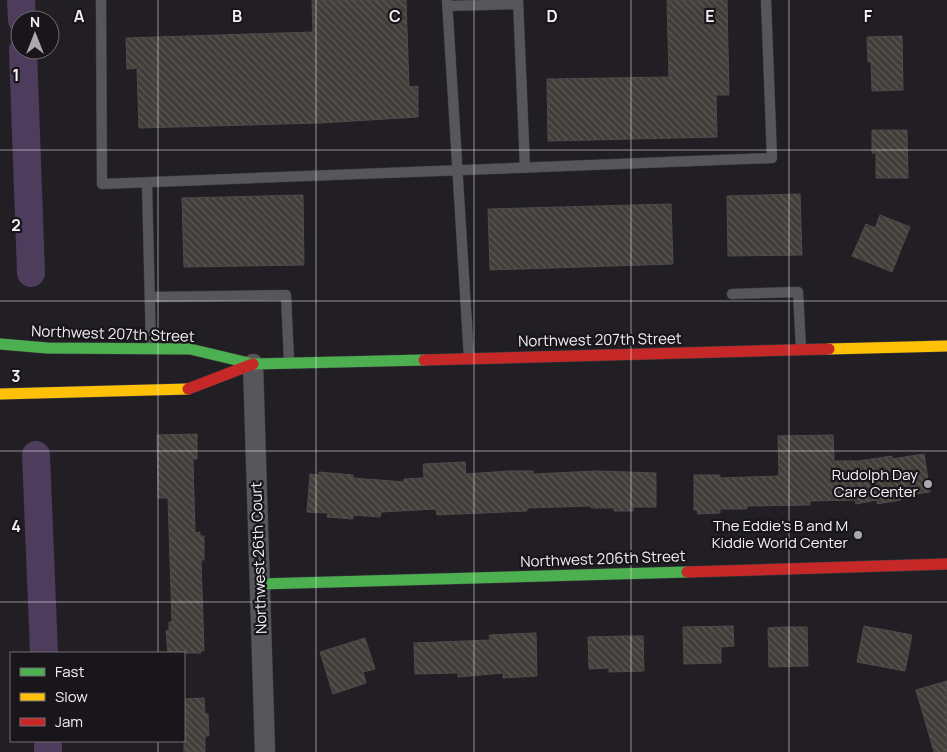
<svg xmlns="http://www.w3.org/2000/svg" width="947" height="752" viewBox="0 0 947 752" font-family="Manrope,sans-serif">
	<style>
		.lines { fill: none; stroke-linecap: round; stroke-linejoin: round }
		.canal { stroke: #4d3c5c; stroke-width: 28 }
		.building { fill: url(#building-back-hatch); stroke: #4d4b4c }
		.lane-casing { stroke: #3d3b3f; stroke-width: 11 }
		.street-casing { stroke: #3d3b3f; stroke-width: 21 }
		.fast-casing { stroke: #3d3b3f; stroke-width: 12 }
		.slow-casing { stroke: #3d3b3f; stroke-width: 12 }
		.jam-casing { stroke: #3d3b3f; stroke-width: 12 }
		.lane { stroke: #575659; stroke-width: 10 }
		.street { stroke: #575659; stroke-width: 20 }
		.fast { stroke: #4caf50; stroke-width: 11 }
		.slow { stroke: #ffc107; stroke-width: 11 }
		.jam { stroke: #c62828; stroke-width: 11 }
		.grid { fill: none; stroke: #f4f1f6; stroke-width: 1; stroke-opacity: 0.55 }
		.poi-dot { fill: #aaa8ac; stroke: #18151b; stroke-width: 2 }
		.labels { text-anchor: middle; stroke-width: 4.5; stroke-linejoin: round; paint-order: stroke }
		.street-label { font-size: 15px; fill: #f4f1f6; stroke: #18151b }
		.poi-label { font-size: 15px; fill: #f4f1f6; stroke: #18151b; text-anchor: end }
		.grid-label { font-size: 16px; text-anchor: middle; font-weight: bold; fill: #f4f1f6; stroke: #18151b; stroke-width: 4.5; stroke-linejoin: round; paint-order: stroke }
	</style>
	<defs>
		<pattern id="building-back-hatch" width="6" height="6" patternUnits="userSpaceOnUse" patternTransform="scale(1.25)"><rect width="6" height="6" fill="#423d39"/><path d="M-1 5l2 2M0 0l6 6M5-1l2 2" fill="none" stroke="#5e5a56"/></pattern>
	</defs>
	<rect width="100%" height="100%" fill="#211f24"/>
	<g class="lines">
		<g class="canal">
			<path d="M21 0 22 20"/>
			<path d="M23 50 31 273"/>
			<path d="M36 455 44 653"/>
			<path d="M48 741V752"/>
		</g>
	</g>
	<g class="building">
		<path d="M312 0H406L409 87 418 86V117L320 123 139 128 137 68 127 69 126 38 313 32Z"/>
		<path d="M667 0H727L729 95H716L717 137 548 141 547 79 669 77Z"/>
		<path d="M902 36 903 90 872 91 871 62H868L867 37Z"/>
		<path d="M872 130H907L908 178H876V153H872Z"/>
		<path d="M800 194 802 255 728 256 727 196Z"/>
		<path d="M303 195 304 265 184 267 182 198Z"/>
		<path d="M671 204 673 264 490 270 488 209Z"/>
		<path d="M880 215 910 227 892 272 852 256 866 224 875 228Z"/>
		<path d="M197 434V459H193L195 533 200 532V536H204V560H201L204 651H200L201 653H168L166 631 169 630V622H172L168 498H158L157 435Z"/>
		<path d="M833 435 834 461H859L892 456V459L924 454 930 492 901 496V500L877 504V500L856 504 855 500 810 501V505L747 506V509H720V513L698 514 697 510H694V475H720V478L779 476 778 436Z"/>
		<path d="M465 462 466 474 509 471H533V474L596 471 656 473V507H633V511H614V508H591V506L527 508V511L437 515 436 509 381 512 380 517 353 515V519L327 517 328 513 307 512 310 474 319 475V472L353 475V478L404 482V479L424 478 423 464Z"/>
		<path d="M733 626 734 646 721 647V663L684 664 683 627Z"/>
		<path d="M864 626 912 635 905 671 857 662Z"/>
		<path d="M783 627H807L808 666 769 667 768 628Z"/>
		<path d="M536 633 537 676 503 678V673L458 677V673L415 674 414 643 490 640 489 635Z"/>
		<path d="M624 636H643L644 671 609 672V668L589 669 588 637Z"/>
		<path d="M365 638 375 669 363 672 366 683 333 694 320 652Z"/>
		<path d="M947 681V752H934L916 690Z"/>
		<path d="M204 698 205 714H208L209 736H205V752H184V699Z"/>
	</g>
	<g class="lines">
		<defs>
			<g id="lane">
				<path d="M101 0 102 184 772 158 766 0"/>
				<path d="M447 0 469 358"/>
				<path d="M518 0 525 168"/>
				<path d="M448 6 518 4"/>
				<path d="M147 183 151 348"/>
				<path d="M732 294 798 292 801 349"/>
				<path d="M150 297 286 295 289 361"/>
			</g>
			<path id="street" d="M253 364 265 752"/>
			<g id="fast">
				<path d="M0 344 47 348 190 349 253 364 424 360"/>
				<path d="M260 584 687 572"/>
			</g>
			<g id="slow">
				<path d="M829 349 947 346"/>
				<path d="M0 394 188 389"/>
			</g>
			<g id="jam">
				<path d="M424 360 829 349"/>
				<path d="M188 389 253 364"/>
				<path d="M687 572 947 564"/>
			</g>
		</defs>
		<use href="#lane" class="lane-casing"/>
		<use href="#street" class="street-casing"/>
		<use href="#fast" class="fast-casing"/>
		<use href="#slow" class="slow-casing"/>
		<use href="#jam" class="jam-casing"/>
		<use href="#lane" class="lane"/>
		<use href="#street" class="street"/>
		<use href="#fast" class="fast"/>
		<use href="#slow" class="slow"/>
		<use href="#jam" class="jam"/>
	</g>
	<path class="grid" d="M158 0V653M316 0V752M474 0V752M631 0V752M789 0V752M0 150H947M0 301H947M0 451H947M0 602H947M158 741V752"/>
	<g class="poi-dot">
		<circle cx="928" cy="484" r="5"/>
		<circle cx="858" cy="535" r="5"/>
	</g>
	<g class="labels">
		<g class="street-label">
			<text transform="translate(113 334) rotate(2)" y="5">Northwest 207th Street</text>
			<text transform="translate(600 340) rotate(-1)" y="5">Northwest 207th Street</text>
			<text transform="translate(259 558) rotate(-92)" y="5">Northwest 26th Court</text>
			<text transform="translate(603 559) rotate(-2)" y="5">Northwest 206th Street</text>
		</g>
		<g class="poi-label">
			<text x="918" y="480">Rudolph Day<tspan x="918" dy="17">Care Center</tspan></text>
			<text x="848" y="531">The Eddie's B and M<tspan x="848" dy="17">Kiddie World Center</tspan></text>
		</g>
	</g>
	<g class="grid-label">
		<text x="79" y="22">A</text>
		<text x="237" y="22">B</text>
		<text x="395" y="22">C</text>
		<text x="552" y="22">D</text>
		<text x="710" y="22">E</text>
		<text x="868" y="22">F</text>
		<text x="16" y="81">1</text>
		<text x="16" y="231">2</text>
		<text x="16" y="382">3</text>
		<text x="16" y="532">4</text>
	</g>
	<rect x="10" y="652" width="175" height="90" fill="#18151b" stroke="#706d73"/>
	<rect x="20" y="668" width="25" height="8" fill="#4caf50" stroke="#706d73"/>
	<text x="55" y="677" font-size="15" fill="#f4f1f6">Fast</text>
	<rect x="20" y="693" width="25" height="8" fill="#ffc107" stroke="#706d73"/>
	<text x="55" y="702" font-size="15" fill="#f4f1f6">Slow</text>
	<rect x="20" y="718" width="25" height="8" fill="#c62828" stroke="#706d73"/>
	<text x="55" y="727" font-size="15" fill="#f4f1f6">Jam</text>
	<g transform="translate(35 35)"><circle r="24" fill="#18151b" stroke="#706d73"/>
	<path d="M0-4L9 19L0 12L-9 19Z" fill="#aaa8ac"/>
	<text y="-8" font-size="14" font-weight="bold" text-anchor="middle" fill="#f4f1f6">N</text>
	</g>
</svg>
